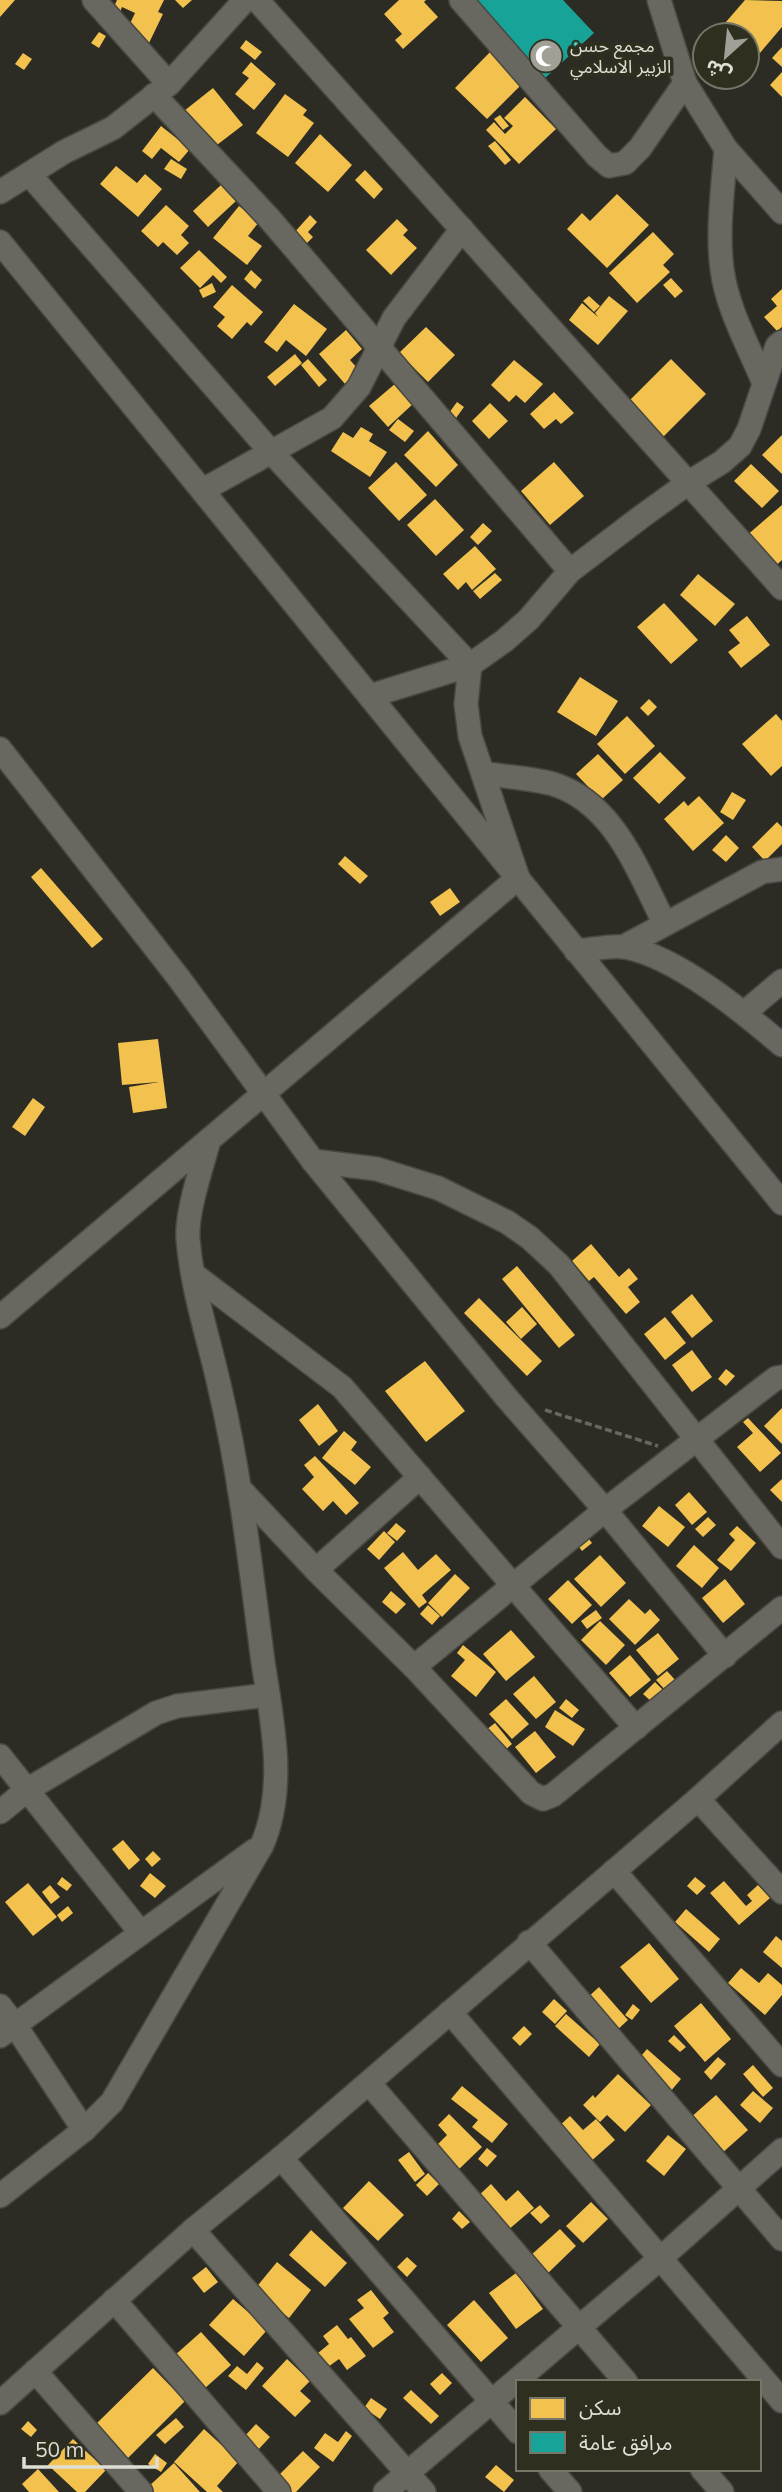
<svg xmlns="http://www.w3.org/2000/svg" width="782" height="2492" viewBox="0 0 782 2492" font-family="Mulish,'Noto Sans Arabic',sans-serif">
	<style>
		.homes { fill: #f2c14e }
		.public { fill: #17a398 }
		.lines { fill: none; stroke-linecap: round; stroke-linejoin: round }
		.minor-casing { stroke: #484842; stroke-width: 26 }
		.path { stroke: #686862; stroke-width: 3.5; stroke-dasharray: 7 3.5; stroke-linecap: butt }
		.minor { stroke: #686861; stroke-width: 23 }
		.labels { text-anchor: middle; stroke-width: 7; stroke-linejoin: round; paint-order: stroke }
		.poi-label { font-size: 18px; fill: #deded5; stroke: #2f2f20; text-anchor: start }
	</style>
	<rect width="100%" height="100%" fill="#2c2c24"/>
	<g class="homes">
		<path d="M0 0H15L0 17Z"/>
		<path d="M117 0H164L158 12 163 14 149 43 126 32 135 13 122 7 120 12 113 9Z"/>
		<path d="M175 0H192L183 8Z"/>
		<path d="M399 0H426L424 2 438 17 403 49 395 40 402 34 384 14Z"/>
		<path d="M745 0 782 1V27L754 60 747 54V35H725L719 30Z"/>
		<path d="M99 32 106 36 99 48 91 43Z"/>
		<path d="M246 40 262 52 255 60 240 48Z"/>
		<path d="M782 47V67L772 58Z"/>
		<path d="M491 51 523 83 487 119 455 88Z"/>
		<path d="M23 53 32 59 24 70 15 64Z"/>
		<path d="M251 62 276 84 254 110 235 94 249 78 242 73Z"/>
		<path d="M782 72V97L770 85Z"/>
		<path d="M213 88 243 125 213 148 184 111Z"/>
		<path d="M285 94 307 110 303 115 314 123 288 157 256 133Z"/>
		<path d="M525 97 556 129 519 164 486 130 494 122 505 134 513 126 504 118Z"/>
		<path d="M500 115 509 126 503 130 494 119Z"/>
		<path d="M161 126 190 149 179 162 161 148 152 159 142 151Z"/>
		<path d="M320 134 352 165 328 192 295 163Z"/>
		<path d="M495 141 511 160 505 165 488 146Z"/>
		<path d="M171 159 187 169 181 179 164 169Z"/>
		<path d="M116 166 137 183 145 174 162 189 138 217 100 184Z"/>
		<path d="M365 170 383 189 374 199 355 180Z"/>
		<path d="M221 185 236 201 208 227 193 211Z"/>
		<path d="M617 194 649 225 607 268 567 229 582 213 590 221Z"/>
		<path d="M166 205 189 226 181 235 189 243 177 255 163 242 158 247 141 231Z"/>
		<path d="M239 206 259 222 248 236 262 246 247 265 213 238Z"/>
		<path d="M310 215 317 222 308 232 313 237 306 244 293 234Z"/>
		<path d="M397 219 408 230 403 235 417 248 391 275 366 250Z"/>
		<path d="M653 232 674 254 663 265 670 272 637 303 609 273Z"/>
		<path d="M199 250 227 277 221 283 213 275 200 288 180 268Z"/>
		<path d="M251 270 262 280 255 289 244 279Z"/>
		<path d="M671 278 683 291 675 298 663 285Z"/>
		<path d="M212 283 216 292 203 298 199 290Z"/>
		<path d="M232 285 263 312 251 326 247 322 232 339 217 326 225 317 213 307Z"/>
		<path d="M782 289V327L777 331 764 317 777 306 771 299Z"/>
		<path d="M589 296 600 306 594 312 583 301Z"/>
		<path d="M609 296 628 311 598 345 569 320 582 303 598 317 595 313Z"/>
		<path d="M294 304 327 329 306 356 286 340 277 352 264 342Z"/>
		<path d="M426 327 455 355 428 382 399 353Z"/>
		<path d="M346 330 362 349 350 360 367 379 352 392 319 354Z"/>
		<path d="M295 354 302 363 275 386 267 377Z"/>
		<path d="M308 359 327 380 319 387 301 365Z"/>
		<path d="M671 359 706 394 663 437 628 402Z"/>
		<path d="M514 360 543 384 525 403 516 395 509 402 491 385Z"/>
		<path d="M396 383 414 403 388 427 369 406Z"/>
		<path d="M554 392 574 413 561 424 556 419 544 429 530 414Z"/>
		<path d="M457 402 464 407 456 418 449 413Z"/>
		<path d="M490 403 508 421 489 439 472 421Z"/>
		<path d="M398 419 414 431 405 442 389 430Z"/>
		<path d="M361 427 373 434 369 441 387 452 370 477 331 451 343 432 353 438Z"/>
		<path d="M428 431 458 465 436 487 404 455Z"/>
		<path d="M782 435V474L762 455Z"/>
		<path d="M396 462 427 495 399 521 368 488Z"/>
		<path d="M554 462 584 496 550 525 521 491Z"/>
		<path d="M751 464 779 491 762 508 734 481Z"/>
		<path d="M435 499 464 530 436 556 407 525Z"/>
		<path d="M782 505V560L772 569 745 537Z"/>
		<path d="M483 523 492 531 478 545 470 537Z"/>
		<path d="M475 546 496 569 472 590 466 582 458 590 443 574Z"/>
		<path d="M495 573 502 580 480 599 473 591Z"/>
		<path d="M698 574 735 604 715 626 680 595Z"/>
		<path d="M664 603 698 640 671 664 637 627Z"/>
		<path d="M747 616 770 645 741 668 728 652 740 643 729 630Z"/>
		<path d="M580 677 618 701 596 736 557 712Z"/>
		<path d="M649 699 657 707 648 716 640 708Z"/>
		<path d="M776 714 782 721V766L771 776 742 744Z"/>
		<path d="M627 716 655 746 625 774 597 744Z"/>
		<path d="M660 752 686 778 659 804 633 778Z"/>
		<path d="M598 754 623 780 601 800 576 774Z"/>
		<path d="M732 792 746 800 733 820 720 812Z"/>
		<path d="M699 796 724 823 693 851 664 819 684 801 688 806Z"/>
		<path d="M777 822 782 827V844L765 861 752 847Z"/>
		<path d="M726 835 739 848 726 862 712 850Z"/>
		<path d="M345 856 368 876 360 884 338 864Z"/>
		<path d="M41 868 103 939 92 948 31 877Z"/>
		<path d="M450 888 460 902 440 916 430 902Z"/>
		<path d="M158 1039 167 1108 133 1113 129 1087 159 1082 122 1085 118 1043Z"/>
		<path d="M33 1098 45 1107 25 1136 12 1127Z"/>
		<path d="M591 1244 619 1277 629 1268 638 1279 628 1287 640 1302 626 1314 594 1277 589 1281 572 1261Z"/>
		<path d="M517 1266 575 1335 559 1348 502 1279Z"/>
		<path d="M692 1294 713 1321 692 1338 671 1312Z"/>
		<path d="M479 1298 542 1361 527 1376 464 1313Z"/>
		<path d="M522 1307 537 1324 521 1339 506 1322Z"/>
		<path d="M665 1317 686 1343 665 1360 644 1334Z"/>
		<path d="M692 1350 712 1377 692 1392 672 1365Z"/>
		<path d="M425 1361 465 1411 426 1442 385 1391Z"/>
		<path d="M726 1369 735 1376 726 1386 718 1379Z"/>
		<path d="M318 1404 338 1431 319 1446 299 1420Z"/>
		<path d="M782 1408V1444L764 1426Z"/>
		<path d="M748 1418 781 1453 760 1472 737 1447 753 1433 743 1422Z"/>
		<path d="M344 1431 357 1442 351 1450 371 1467 355 1485 322 1458Z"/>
		<path d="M315 1456 359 1503 346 1515 333 1501 323 1511 302 1489 314 1477 304 1465Z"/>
		<path d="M782 1479V1502L770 1490Z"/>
		<path d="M689 1492 707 1512 692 1525 675 1505Z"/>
		<path d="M659 1506 685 1527 668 1547 642 1526Z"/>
		<path d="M708 1517 716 1525 703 1537 695 1529Z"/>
		<path d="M396 1523 406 1531 397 1541 387 1533Z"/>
		<path d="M737 1526 756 1543 731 1571 717 1560 735 1540 729 1534Z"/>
		<path d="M384 1531 395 1542 379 1560 367 1549Z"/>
		<path d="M585 1534 592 1543 582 1551 575 1542Z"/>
		<path d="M694 1545 719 1568 702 1588 676 1566Z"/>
		<path d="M403 1552 418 1570 436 1554 451 1570 422 1595 427 1602 419 1608 384 1568Z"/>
		<path d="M600 1555 626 1583 601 1607 574 1579Z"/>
		<path d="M455 1574 470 1588 442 1617 428 1603Z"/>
		<path d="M725 1579 745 1604 723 1623 702 1598Z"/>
		<path d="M568 1580 592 1605 572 1624 548 1599Z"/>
		<path d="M391 1591 406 1604 396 1614 382 1602Z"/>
		<path d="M629 1599 645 1614 650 1609 660 1620 635 1645 609 1619Z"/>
		<path d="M428 1605 440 1616 432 1625 420 1614Z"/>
		<path d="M596 1610 602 1618 587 1629 581 1621Z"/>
		<path d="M600 1621 625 1645 606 1665 581 1640Z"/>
		<path d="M511 1630 535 1657 506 1681 483 1654Z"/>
		<path d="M658 1633 679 1659 658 1676 636 1650Z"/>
		<path d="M463 1645 496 1672 476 1697 451 1676 465 1660 457 1653Z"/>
		<path d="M630 1655 651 1680 630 1697 609 1673Z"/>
		<path d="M667 1671 677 1682 667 1692 656 1680Z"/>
		<path d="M534 1676 556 1702 536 1719 513 1694Z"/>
		<path d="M655 1682 664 1691 653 1703 643 1694Z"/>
		<path d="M506 1699 529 1724 512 1739 489 1714Z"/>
		<path d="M566 1699 579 1710 572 1718 559 1708Z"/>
		<path d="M555 1710 585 1729 573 1746 545 1727Z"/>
		<path d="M495 1723 512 1744 504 1751 486 1730Z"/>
		<path d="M535 1731 556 1757 536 1773 515 1747Z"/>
		<path d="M123 1840 140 1860 129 1870 112 1849Z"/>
		<path d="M153 1851 161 1859 152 1867 145 1859Z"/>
		<path d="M150 1873 166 1886 155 1898 140 1886Z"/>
		<path d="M62 1877 72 1885 67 1891 57 1884Z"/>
		<path d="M695 1877 706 1886 697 1895 687 1886Z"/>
		<path d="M724 1881 746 1906 752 1901 747 1895 758 1885 770 1898 739 1925 710 1893Z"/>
		<path d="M28 1883 57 1917 33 1936 5 1902Z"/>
		<path d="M50 1885 60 1897 51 1904 42 1892Z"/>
		<path d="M68 1906 73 1913 62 1922 57 1915Z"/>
		<path d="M686 1909 720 1939 709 1952 675 1922Z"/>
		<path d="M776 1936 782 1941V1968L763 1952Z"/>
		<path d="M649 1943 679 1979 651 2003 620 1967Z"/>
		<path d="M741 1968 759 1983 768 1973 782 1985V1995L765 2015 728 1983Z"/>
		<path d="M599 1987 628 2020 615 2032 586 1999Z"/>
		<path d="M554 1999 567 2011 555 2024 542 2012Z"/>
		<path d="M701 2003 731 2039 705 2062 674 2026Z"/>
		<path d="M633 2004 640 2010 632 2020 625 2015Z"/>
		<path d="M566 2014 600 2044 589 2057 555 2026Z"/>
		<path d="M524 2026 532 2034 520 2046 512 2038Z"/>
		<path d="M674 2035 686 2047 680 2052 668 2041Z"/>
		<path d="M647 2049 681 2079 670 2092 636 2062Z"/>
		<path d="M718 2057 726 2064 711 2080 704 2072Z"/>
		<path d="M753 2065 773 2088 763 2097 743 2074Z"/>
		<path d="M618 2074 651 2105 625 2132 607 2115 600 2122 583 2105 593 2095 595 2098Z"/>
		<path d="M462 2086 508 2124 492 2143 472 2127 478 2120 451 2099Z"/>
		<path d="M753 2091 773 2108 760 2123 740 2105Z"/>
		<path d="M716 2095 748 2130 721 2154 689 2119Z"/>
		<path d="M449 2114 482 2147 457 2171 434 2148 447 2135 438 2125Z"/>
		<path d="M570 2116 583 2130 596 2119 615 2140 589 2163 557 2128Z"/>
		<path d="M668 2135 686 2149 664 2176 646 2161Z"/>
		<path d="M487 2148 497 2156 487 2167 478 2159Z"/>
		<path d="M409 2152 425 2174 415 2182 398 2160Z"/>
		<path d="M428 2173 439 2184 427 2196 416 2185Z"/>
		<path d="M369 2181 404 2215 378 2241 343 2208Z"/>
		<path d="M491 2184 506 2201 518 2190 534 2208 508 2230 477 2197Z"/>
		<path d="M591 2202 608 2219 583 2243 566 2226Z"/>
		<path d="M540 2205 550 2216 541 2224 530 2213Z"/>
		<path d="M459 2211 470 2222 462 2229 452 2219Z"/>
		<path d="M560 2229 576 2246 547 2274 530 2256Z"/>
		<path d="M311 2230 347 2263 325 2287 289 2255Z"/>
		<path d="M407 2257 417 2266 407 2277 397 2267Z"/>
		<path d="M277 2262 311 2290 289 2318 254 2290Z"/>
		<path d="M206 2267 218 2282 204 2293 192 2278Z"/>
		<path d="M516 2273 543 2309 516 2329 489 2293Z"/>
		<path d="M371 2290 389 2313 383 2318 394 2332 373 2348 349 2319 364 2308 357 2300Z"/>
		<path d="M233 2299 268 2329 244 2356 209 2325Z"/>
		<path d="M474 2300 508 2338 481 2362 447 2325Z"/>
		<path d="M337 2325 348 2339 351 2337 366 2356 347 2370 339 2359 328 2367 318 2353 329 2344 323 2336Z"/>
		<path d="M201 2332 231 2365 204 2389 174 2356Z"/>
		<path d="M287 2359 310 2381 300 2391 311 2401 295 2417 262 2386Z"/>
		<path d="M257 2362 264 2368 246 2390 228 2376 237 2366 247 2374Z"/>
		<path d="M153 2368 185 2401 126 2460 93 2427Z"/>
		<path d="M442 2373 452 2383 440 2395 430 2384Z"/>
		<path d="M411 2390 439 2416 431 2424 403 2398Z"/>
		<path d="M371 2398 387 2409 380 2419 364 2408Z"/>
		<path d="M176 2418 184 2427 165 2444 156 2435Z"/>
		<path d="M28 2421 37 2430 31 2437 21 2429Z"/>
		<path d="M256 2424 270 2437 257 2451 243 2438Z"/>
		<path d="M204 2429 239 2461 217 2486 223 2492H207L174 2462Z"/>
		<path d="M346 2431 352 2436 333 2462 314 2448 325 2433 338 2442Z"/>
		<path d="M73 2439 106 2470 85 2492H77L48 2465Z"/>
		<path d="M303 2451 320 2467 296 2492H292L277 2477Z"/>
		<path d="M155 2454 167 2463 161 2472 148 2464Z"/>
		<path d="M174 2463 200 2492H151L147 2488Z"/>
		<path d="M496 2465 514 2480 504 2492 485 2477Z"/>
		<path d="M38 2469 59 2492H29L22 2484Z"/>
	</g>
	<path class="public" d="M473 0H563L594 33 544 79Z"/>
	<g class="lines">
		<defs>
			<g id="minor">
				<path d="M94 0 169 84"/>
				<path d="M257 0 782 588"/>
				<path d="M461 0 597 156 609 166 625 163 640 148 685 83"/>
				<path d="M659 0 685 83 726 149 782 212"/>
				<path d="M154 95 268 217 570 571"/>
				<path d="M726 149C723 188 717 230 722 269 727 308 748 345 763 381"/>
				<path d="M0 192 64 152 113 128 169 84 245 0"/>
				<path d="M0 242 782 1203"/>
				<path d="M203 490 332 418 359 387 394 318 462 229"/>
				<path d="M370 696 470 665 504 641 529 619 570 571 641 517 688 483 722 462 740 446 749 429 777 346 782 342"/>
				<path d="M0 749 178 977 313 1161 506 1397 605 1510 725 1656"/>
				<path d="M483 773C505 777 531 778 553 784 615 803 638 872 665 924"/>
				<path d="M623 947 762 872 782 869"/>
				<path d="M576 951C591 950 610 945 625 947 677 957 742 1011 782 1045"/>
				<path d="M744 1013 782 981"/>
				<path d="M313 1161 377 1169 438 1188 507 1222 530 1238 559 1265 782 1547"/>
				<path d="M193 1274 342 1387 636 1728"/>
				<path d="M0 1317 518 878 470 736 466 704 470 665 272 453 29 174"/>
				<path d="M239 1488 316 1570 414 1667 531 1793 543 1799 553 1795 782 1608"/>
				<path d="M316 1570 420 1477"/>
				<path d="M414 1667 605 1510 776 1378 782 1377"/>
				<path d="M0 1756 141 1933"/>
				<path d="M698 1799 782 1892"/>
				<path d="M0 1812 27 1790 156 1713 177 1706 268 1695"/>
				<path d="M614 1871 782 2065"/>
				<path d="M529 1942 782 2239"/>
				<path d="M0 2006 15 2025 84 2130"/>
				<path d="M450 2012 782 2401"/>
				<path d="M0 2036 255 1850"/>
				<path d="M369 2083 626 2382"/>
				<path d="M281 2158 518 2432"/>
				<path d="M0 2196 84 2130 112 2102 262 1845C287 1787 272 1721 263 1662 251 1571 241 1478 220 1389 209 1339 192 1290 188 1239 186 1212 202 1167 209 1140"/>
				<path d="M193 2230 424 2492"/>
				<path d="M114 2300 279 2492"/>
				<path d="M35 2371 141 2492"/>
				<path d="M0 2403 193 2230 281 2158 698 1799 782 1723"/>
				<path d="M550 2469 570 2492"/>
				<path d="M702 2469 722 2492"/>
				<path d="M385 2492 662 2257 782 2150"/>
			</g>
		</defs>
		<use href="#minor" class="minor-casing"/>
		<path class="path" d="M545 1410 658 1446"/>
		<use href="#minor" class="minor"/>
	</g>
	<defs>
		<symbol id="mosque-disc" viewBox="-11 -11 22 22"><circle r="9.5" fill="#a0a097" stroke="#2f2f20"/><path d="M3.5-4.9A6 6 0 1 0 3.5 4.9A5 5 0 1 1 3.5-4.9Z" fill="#fff"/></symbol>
	</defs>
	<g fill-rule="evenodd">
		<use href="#mosque-disc" x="527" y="37" width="38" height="38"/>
	</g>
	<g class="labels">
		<g class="poi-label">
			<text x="570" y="52">مجمع حسن<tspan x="570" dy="21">الزبير الاسلامي</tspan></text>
		</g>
	</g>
	<rect x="516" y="2380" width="245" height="91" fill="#2f2f20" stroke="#757568" stroke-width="2"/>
	<rect x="530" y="2398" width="35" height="21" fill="#f2c14e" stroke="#757568" stroke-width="2"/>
	<text x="579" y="2415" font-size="21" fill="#deded5">سكن</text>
	<rect x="530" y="2432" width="35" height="21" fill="#17a398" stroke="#757568" stroke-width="2"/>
	<text x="579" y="2450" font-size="21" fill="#deded5">مرافق عامة</text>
	<g transform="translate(726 56) rotate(207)"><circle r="33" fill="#2f2f20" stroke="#757568" stroke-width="2"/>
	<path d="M0-5L12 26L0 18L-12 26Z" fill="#a0a097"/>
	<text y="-10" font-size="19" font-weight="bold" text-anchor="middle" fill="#deded5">ش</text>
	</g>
	<path d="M24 2457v10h133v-10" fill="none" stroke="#deded5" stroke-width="3.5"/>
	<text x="35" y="2457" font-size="21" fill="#deded5" stroke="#2f2f20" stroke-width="5" paint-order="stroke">50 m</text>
</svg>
